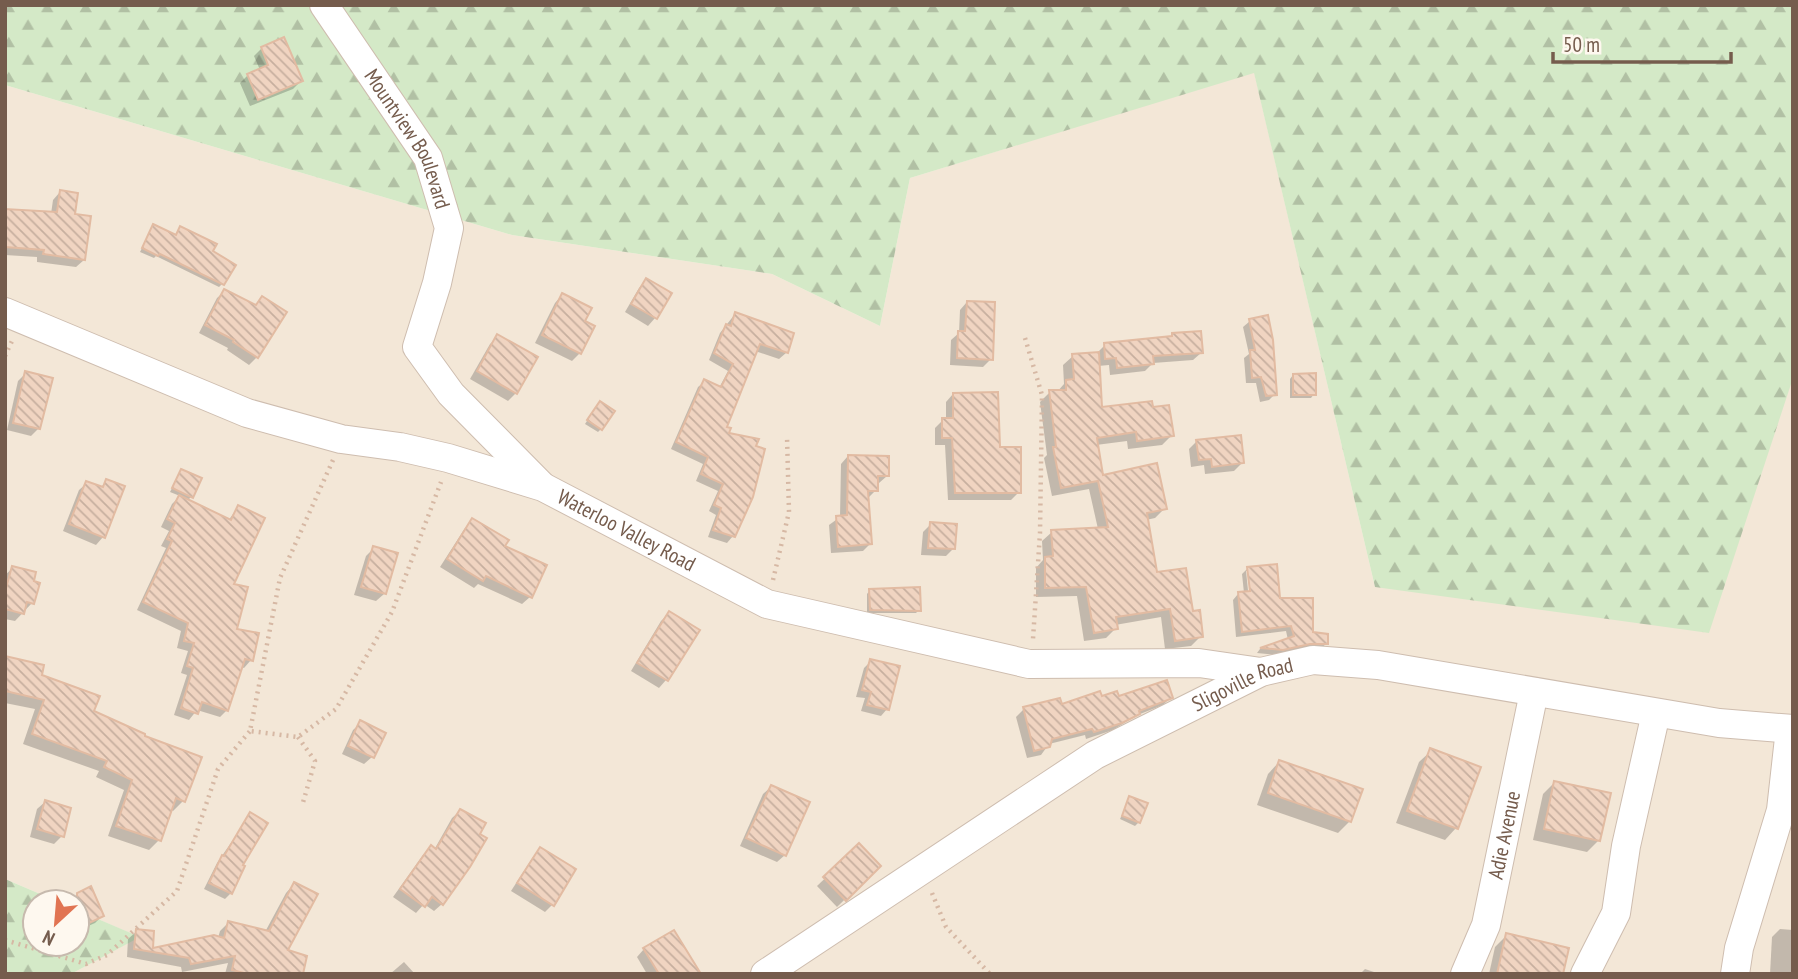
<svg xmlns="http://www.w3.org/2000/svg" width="1798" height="979" viewBox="0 0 1798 979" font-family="'PT Sans Narrow',sans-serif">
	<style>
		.residential { fill: #f3e7d7 }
		.forest { fill: url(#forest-firs) }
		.shadow { fill: #0003; fill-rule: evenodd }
		.building { fill: url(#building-back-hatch); stroke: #e2bba2; stroke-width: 2 }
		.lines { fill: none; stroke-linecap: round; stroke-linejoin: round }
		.minor-casing { stroke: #cebdaf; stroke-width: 30 }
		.path { stroke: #d6b8a4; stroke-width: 4.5; stroke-dasharray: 2 5; stroke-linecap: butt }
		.minor { stroke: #fff; stroke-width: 28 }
		.labels { text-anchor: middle; stroke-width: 7; stroke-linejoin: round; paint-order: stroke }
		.street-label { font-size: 21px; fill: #755c4d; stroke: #fef8ef }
	</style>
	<defs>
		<pattern id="forest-firs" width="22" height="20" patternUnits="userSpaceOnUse" patternTransform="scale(1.75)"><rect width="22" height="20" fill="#d4e9c7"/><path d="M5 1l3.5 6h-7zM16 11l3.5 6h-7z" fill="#b1c0a4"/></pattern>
		<pattern id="building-back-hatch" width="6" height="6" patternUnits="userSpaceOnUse" patternTransform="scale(1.75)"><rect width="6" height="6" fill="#f0d4c1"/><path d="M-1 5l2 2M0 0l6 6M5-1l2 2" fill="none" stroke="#c7af9f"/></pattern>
	</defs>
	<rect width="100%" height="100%" fill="#fcf5e8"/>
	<path class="residential" d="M1254 72 1375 587 1793 378V974H71L139 937 77 910V902H59L5 879V85L512 235 772 274 880 326 910 178Z"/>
	<g class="forest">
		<path d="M5 5H1793V378L1709 633 1375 587 1254 73 910 178 880 326 772 274 512 235 5 85Z"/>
		<path d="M5 879 59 902H35V944H77V910L140 937 71 974H5Z"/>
	</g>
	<g class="shadow">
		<path d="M262 48 301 81 293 89 250 106 240 83 248 75 260 70 254 56Z"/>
		<path d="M60 192 73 216 84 260 76 267 37 262V257L5 255V210L51 214 53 200Z"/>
		<path d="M153 226 175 237 181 228 211 251 222 284 219 287 156 256 154 258 140 252Z"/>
		<path d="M646 280 655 318 648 326 625 312 639 288Z"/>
		<path d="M225 291 254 306 262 298 257 357 249 365 227 350 228 348 199 333 217 298Z"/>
		<path d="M562 295 583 322 580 353 572 361 535 343 555 303Z"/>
		<path d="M967 302 991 359 983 367 950 365 951 340 959 333 960 310Z"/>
		<path d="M735 314 792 335 786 353 779 359 755 351 724 428 727 434 754 447 733 536 727 543 708 537 716 515 709 511 718 491 696 481 703 464 671 449 698 387 705 381 719 388 728 371 709 360 720 333Z"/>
		<path d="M1250 321 1275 394 1269 400 1260 402 1256 383H1246L1244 358 1249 354 1243 327Z"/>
		<path d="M1173 335 1201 353 1193 360 1153 363 1145 371 1110 375 1109 365 1098 366 1101 409H1152L1172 435 1162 445 1128 449 1127 441 1096 445 1101 477 1165 508 1155 518 1146 520 1155 574 1191 613 1201 636 1191 646 1165 649 1161 617 1115 625 1116 628 1106 638 1084 641 1077 596 1036 597V568L1043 560 1042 541 1052 532 1098 529 1089 489 1052 496 1044 458 1047 455 1040 402 1050 392H1057L1064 384 1063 365 1073 356 1097 353 1105 345 1169 338Z"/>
		<path d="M498 337 516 393 508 401 470 379 490 344Z"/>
		<path d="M26 373 39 428 31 436 7 430 18 381Z"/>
		<path d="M1293 375 1314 394 1311 398H1290V379Z"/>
		<path d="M953 394 998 448 1019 492 1011 500H948L945 445H935V428L943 420H946V402Z"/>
		<path d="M596 407 601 429 598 432 585 424Z"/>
		<path d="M1197 441 1242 463 1234 471 1205 474 1204 465 1191 467 1189 449Z"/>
		<path d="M848 456 887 476 879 483H876V490L867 499 871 543 863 551 831 553 829 525 840 517 841 464Z"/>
		<path d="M181 471 191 497 187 501 228 521 238 507 232 585 235 630 251 660 244 668 241 667 227 710 220 717 197 710 189 720 174 715 187 675 181 673 188 651 177 648 181 631 137 610 166 548 161 546 169 531 161 527 172 504 180 496 170 492Z"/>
		<path d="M107 481 103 537 96 545 63 531 79 490 87 483 100 488Z"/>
		<path d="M472 520 503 546 530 597 522 604 478 584 474 588 440 567 465 528Z"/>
		<path d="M931 524 953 549 946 556 921 555 923 532Z"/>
		<path d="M374 548 395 555 384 594 376 601 354 595 366 556Z"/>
		<path d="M13 568 32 603 15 621 5 619V575Z"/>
		<path d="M1248 568 1311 634 1326 644 1320 649 1276 655 1257 653 1260 649 1288 640 1286 631 1236 637 1233 600 1238 594 1244 593 1242 574ZM1246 571H1249L1252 600H1249Z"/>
		<path d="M870 590 919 610 916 613H867V594Z"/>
		<path d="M669 613 697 630 666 680 659 688 631 671 661 621Z"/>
		<path d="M871 661 887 709 881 716 861 711 865 698 856 697 864 668Z"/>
		<path d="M5 668 40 676 92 712 142 737 183 801 173 811 170 809 159 840 149 850 108 836 124 790 96 777 99 771 23 744 35 709 5 703Z"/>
		<path d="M1171 697 1163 705 1135 716 1113 730 1086 739 1085 735 1049 744 1041 755 1027 758 1016 717 1024 709 1060 706 1101 699Z"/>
		<path d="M361 723 372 757 364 764 342 754 353 730Z"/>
		<path d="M1431 751 1456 828 1445 840 1396 823 1419 762Z"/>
		<path d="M1279 762 1350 821 1338 833 1257 805 1268 774Z"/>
		<path d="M1555 782 1599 840 1587 852 1533 840 1543 794Z"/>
		<path d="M771 787 785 855 777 862 740 846 763 794Z"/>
		<path d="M1130 798 1139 822 1135 826 1120 819Z"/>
		<path d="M45 802 62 836 54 844 30 837 37 809Z"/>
		<path d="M460 811 442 904 434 911 424 904 416 913 393 897 423 855 431 848 434 850 452 818Z"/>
		<path d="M251 814 240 866 231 893 225 899 204 889 217 863Z"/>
		<path d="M859 846 879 866 837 907 817 886Z"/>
		<path d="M541 849 552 905 545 912 511 891 533 857Z"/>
		<path d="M294 884 285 951 301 974H225L228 963 182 972 181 967 127 957 128 939 137 931 151 950 218 938 220 931 229 922 265 932 286 893Z"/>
		<path d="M90 889 102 916 95 923 77 931V902H65Z"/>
		<path d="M1780 929 1793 930V974H1770L1772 937Z"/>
		<path d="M1507 935 1561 974H1489L1495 947Z"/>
		<path d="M644 949 694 974H647L637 957Z"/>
		<path d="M404 962 415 974H390Z"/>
		<path d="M1365 969 1380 974H1360Z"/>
	</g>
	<g class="building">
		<path d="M284 37 303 81 258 100 247 74 268 65 261 47Z"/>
		<path d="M60 190 78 193 75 214 91 216 85 260 43 254 44 250 5 247V209L57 212Z"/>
		<path d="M153 224 176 235 180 226 217 244 213 251 236 265 224 285 160 254 158 256 142 248Z"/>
		<path d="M646 278 672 293 657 319 631 304Z"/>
		<path d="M224 289 256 305 262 296 287 312 258 358 233 342 234 340 205 325Z"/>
		<path d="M562 293 592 308 585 321 595 326 581 354 542 335Z"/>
		<path d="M967 301 995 302 993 360 957 358 958 331H965Z"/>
		<path d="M735 312 794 333 788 353 760 344 727 427 731 428 729 433 759 439 756 446 765 449 753 497 735 537 713 530 721 508 714 505 723 484 701 474 708 457 676 442 704 379 721 387 733 364 714 353 726 324 731 326Z"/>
		<path d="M1268 315 1273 340 1277 395 1266 396 1261 377 1252 378 1250 350H1255L1249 319Z"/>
		<path d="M1201 331 1203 353 1153 356 1154 364 1117 368 1116 358 1105 359 1104 343 1172 336V333Z"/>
		<path d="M497 334 538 357 517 394 477 371Z"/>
		<path d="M1099 352 1102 407 1152 401 1153 407 1169 405 1174 436 1137 441 1136 432 1097 438 1103 475 1157 463 1167 509 1147 513 1157 572 1186 568 1193 611 1200 610 1203 637 1175 641 1170 609 1116 617 1118 629 1094 633 1086 587 1045 588V557L1053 556 1051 530 1108 527 1098 481 1061 488 1053 447H1056L1049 390H1066V380L1074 379 1072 354Z"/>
		<path d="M25 371 53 378 40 429 13 423Z"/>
		<path d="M1316 373V395H1293V374Z"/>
		<path d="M998 392 1000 447H1021V493H955L952 438H942V418H953V393Z"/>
		<path d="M600 401 615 411 602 430 587 420Z"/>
		<path d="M1241 435 1244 463 1212 467 1211 459 1199 460 1196 440Z"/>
		<path d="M848 455 889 456V476H878V491H868L872 544 838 547 836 516 847 515Z"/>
		<path d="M181 469 202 478 193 498 172 488Z"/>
		<path d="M106 479 125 486 105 538 69 524 86 481 103 487Z"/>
		<path d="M179 495 231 520 238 505 265 518 234 584 248 587 237 629 259 633 253 661 245 659 228 711 202 702 198 714 181 708 193 668 187 666 194 643 184 641 188 623 143 602 172 541 167 539 175 523 167 519Z"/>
		<path d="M472 518 509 540 505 546 547 565 532 598 486 576 483 581 447 559Z"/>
		<path d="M930 522 957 524 955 549 928 548Z"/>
		<path d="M373 546 398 553 386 594 361 587Z"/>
		<path d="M1277 564 1280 598H1313V632L1328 634V644H1310L1283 650 1260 648 1294 636 1291 626 1242 632 1238 592 1250 591 1247 567Z"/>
		<path d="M12 566 36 572 34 581 40 583 34 604 27 602 24 614 5 609V592Z"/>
		<path d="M920 587 921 611 870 610 869 589Z"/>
		<path d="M669 611 700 630 668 681 637 663Z"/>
		<path d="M5 656 44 665 42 675 100 696 94 711 145 734V736L202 757 185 802 176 798 161 841 116 826 132 780 104 767 107 761 32 734 44 700 5 691Z"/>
		<path d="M870 659 900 666 889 710 867 705 871 692 862 690Z"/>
		<path d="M1167 680 1173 698 1139 711 1140 714 1122 723 1094 732 1092 729 1052 739 1050 747 1034 751 1023 707 1060 698 1062 704 1100 691 1102 696 1117 691 1119 696Z"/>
		<path d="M360 720 386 733 374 758 348 746Z"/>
		<path d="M1430 748 1481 767 1458 829 1407 811Z"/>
		<path d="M1279 760 1363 789 1351 822 1268 793Z"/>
		<path d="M1554 781 1611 793 1600 841 1544 829Z"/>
		<path d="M771 785 810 802 786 856 746 838Z"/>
		<path d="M1129 796 1148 803 1140 823 1122 816Z"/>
		<path d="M45 800 71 808 64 837 37 829Z"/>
		<path d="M460 809 486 823 480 834 487 838 470 867 443 905 432 897 425 907 400 889 431 845 436 849Z"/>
		<path d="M250 812 268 823 243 865 245 866 232 894 209 883 222 855 224 856Z"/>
		<path d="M859 843 881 866 846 901 823 877Z"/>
		<path d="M540 847 576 869 554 906 517 883Z"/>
		<path d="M294 882 318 894 288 950 307 956 303 974H248L232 970 235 956 191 964 189 958 134 949 136 929 154 931 153 948 214 935 224 938 228 921 269 931Z"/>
		<path d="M91 886 104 916 85 925 77 909V893Z"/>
		<path d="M674 930 701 974H659L643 948Z"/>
		<path d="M1506 933 1569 948 1563 974H1497Z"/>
	</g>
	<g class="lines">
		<defs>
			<g id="minor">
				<path id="s1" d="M324 5 428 158 449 228 437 283 417 347 451 394 541 485"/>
				<path id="s2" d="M5 312 247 413 341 439 400 447 448 458 543 487 767 604 1029 664 1199 663 1261 672"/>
				<path id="s3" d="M765 974 1095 755 1261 672 1313 660 1378 665 1719 723 1793 729"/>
				<path id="s4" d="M1465 974 1486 925 1534 692"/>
				<path d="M1585 974 1616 913 1626 846 1656 713"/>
				<path d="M1735 974 1739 948 1781 810 1790 729"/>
			</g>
		</defs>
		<use href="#minor" class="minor-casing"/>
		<g class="path">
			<path d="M1025 338 1042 395 1040 533 1033 639"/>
			<path d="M5 356 12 341"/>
			<path d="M333 460 280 578 250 731 298 737 336 709 392 612 441 482"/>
			<path d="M773 580 789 512 787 436"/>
			<path d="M298 737 315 761 302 806"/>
			<path d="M932 893 946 927 990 974"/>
			<path d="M5 940 86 964 107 955 177 891 218 769 250 731"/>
		</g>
		<use href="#minor" class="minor"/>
	</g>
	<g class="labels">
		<g class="street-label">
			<text dy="7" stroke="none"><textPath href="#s1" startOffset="159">Mountview Boulevard</textPath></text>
			<text dy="7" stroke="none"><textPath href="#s2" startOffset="662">Waterloo Valley Road</textPath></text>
			<text dy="7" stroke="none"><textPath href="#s3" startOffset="560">Sligoville Road</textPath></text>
			<text dy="7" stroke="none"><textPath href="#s4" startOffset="145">Adie Avenue</textPath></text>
		</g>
	</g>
	<rect width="1798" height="979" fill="none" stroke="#755c4d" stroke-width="14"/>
	<g transform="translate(56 923) rotate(206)"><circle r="33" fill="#fef8ef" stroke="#c7baae" stroke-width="2"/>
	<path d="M0-5L12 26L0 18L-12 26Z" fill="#e17452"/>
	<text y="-10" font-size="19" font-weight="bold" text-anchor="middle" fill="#755c4d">N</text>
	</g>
	<path d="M1553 52v10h178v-10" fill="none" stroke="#755c4d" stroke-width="3.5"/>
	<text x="1563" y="52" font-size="21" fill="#755c4d" stroke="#fef8ef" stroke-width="5" paint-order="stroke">50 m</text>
</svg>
